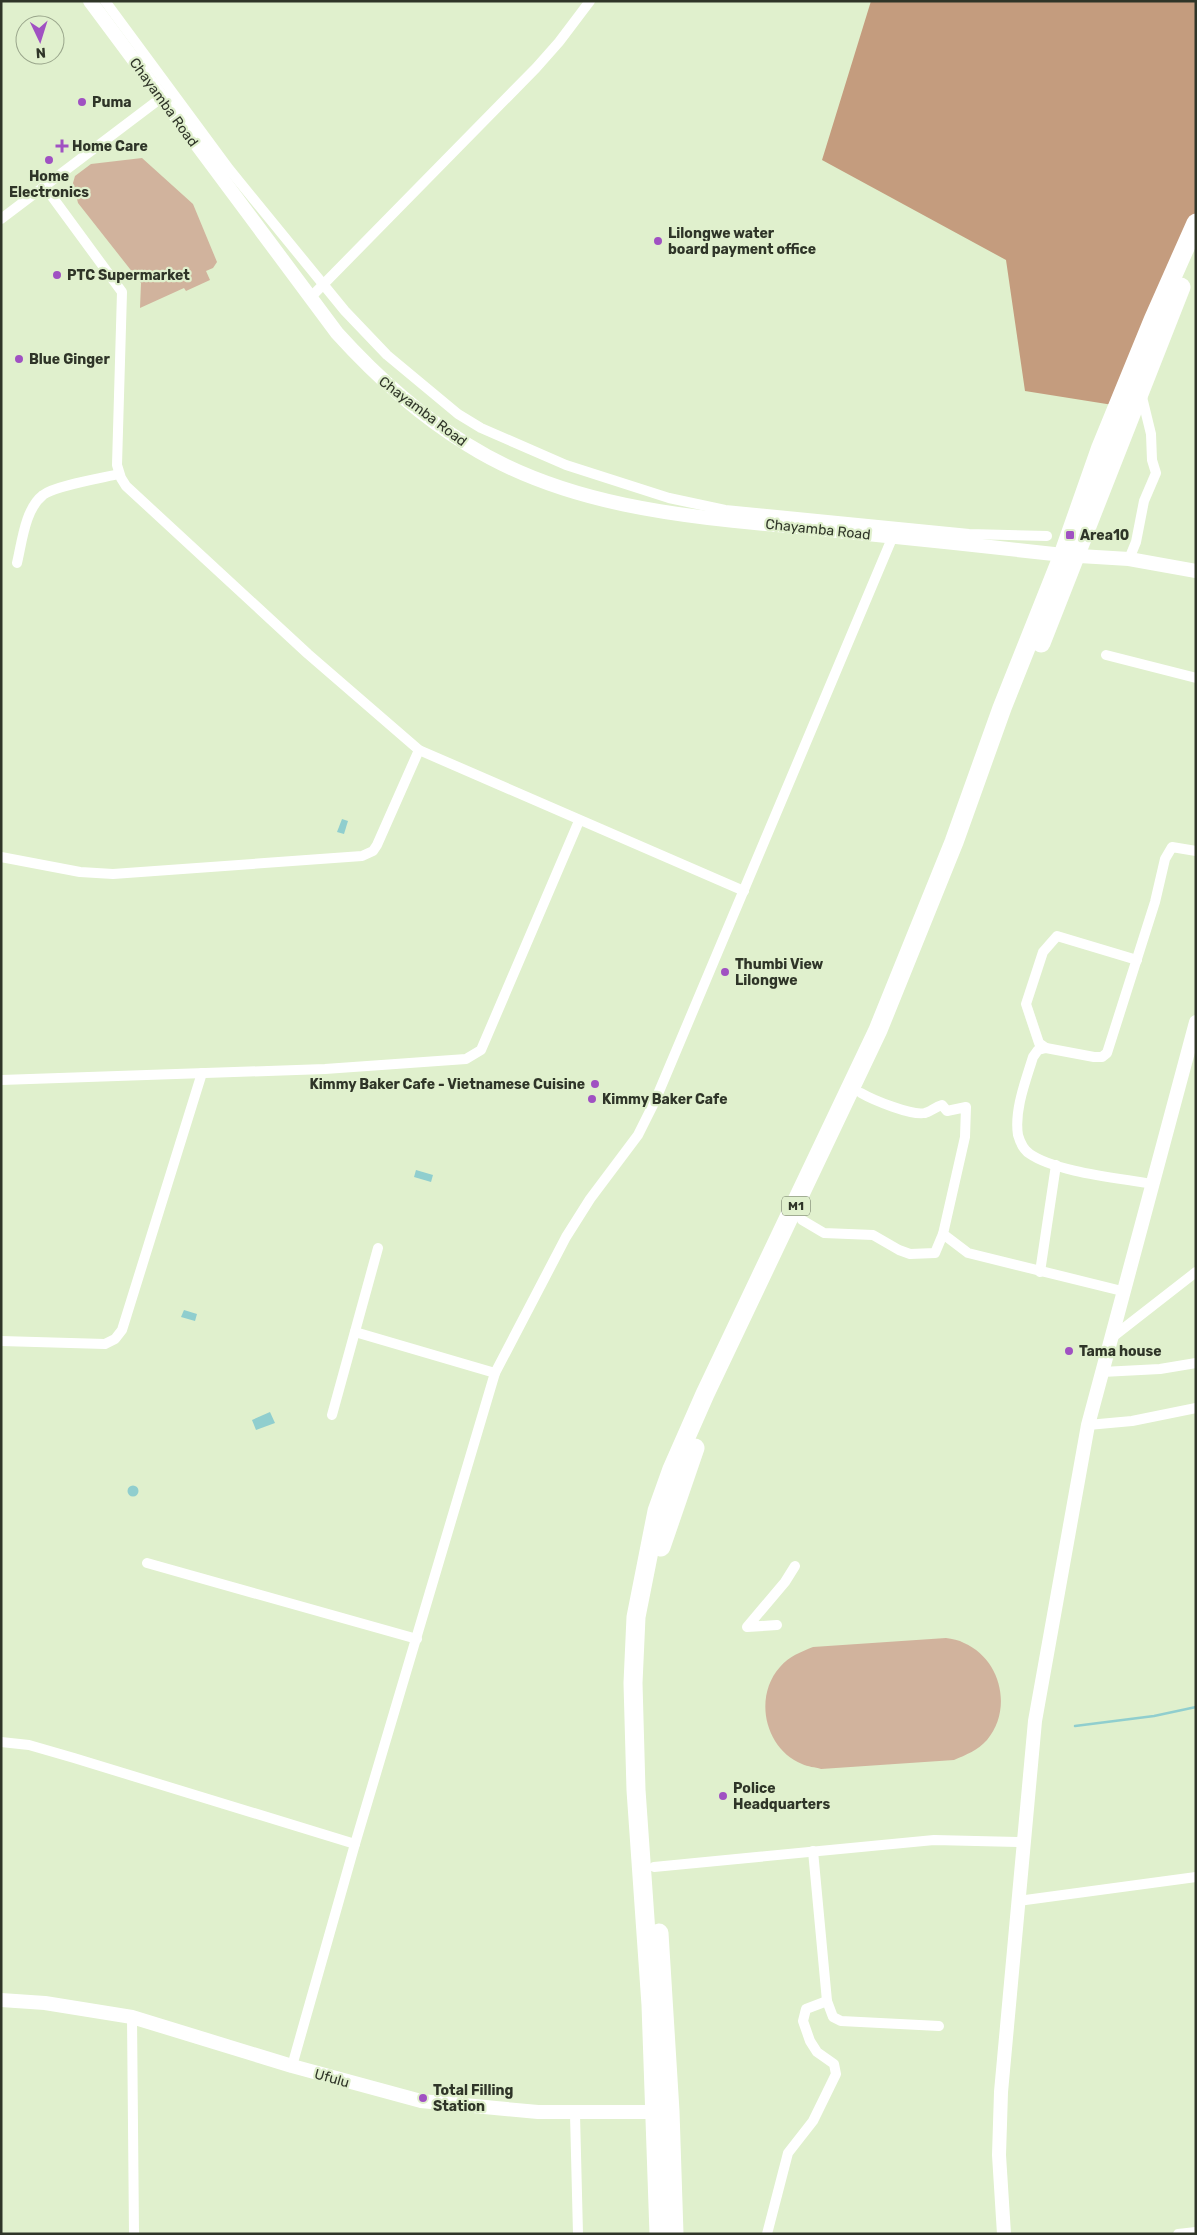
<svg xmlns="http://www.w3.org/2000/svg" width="1197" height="2235" viewBox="0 0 1197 2235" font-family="Rubik,sans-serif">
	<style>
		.green { fill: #d1b39d }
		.forest { fill: #c49c7e }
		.water { fill: #90cece }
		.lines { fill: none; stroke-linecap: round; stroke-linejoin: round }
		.stream { stroke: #90cece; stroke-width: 2.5 }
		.street { stroke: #fff; stroke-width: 10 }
		.secondary { stroke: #fff; stroke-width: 14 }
		.highway { stroke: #fff; stroke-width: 19 }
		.poi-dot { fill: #a051c2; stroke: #e0f0cd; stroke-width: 2 }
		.labels { text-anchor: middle; stroke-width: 4.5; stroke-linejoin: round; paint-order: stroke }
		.shield { fill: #e0f0cd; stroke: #646d5a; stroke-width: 1 }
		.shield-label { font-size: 12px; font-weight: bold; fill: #2f3528 }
		.poi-label { font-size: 14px; font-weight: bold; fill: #2f3528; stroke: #e0f0cd; text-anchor: start }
		.street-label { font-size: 14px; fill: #2f3528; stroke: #e0f0cd }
	</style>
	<rect width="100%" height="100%" fill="#e0f0cd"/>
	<g class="green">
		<path d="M142 158 193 204 217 262 213 268 206 271 210 280 186 291 184 288 140 308 141 283 78 203 73 183 75 176 91 164Z"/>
		<path d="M946 1638C952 1639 959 1640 964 1643 1001 1659 1013 1709 987 1740 978 1750 966 1755 954 1760L821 1769C815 1767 808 1767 802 1764 765 1749 753 1697 780 1667 789 1656 801 1652 813 1647Z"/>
	</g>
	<path class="forest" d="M871 1H1196V215L1113 405 1025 391 1006 260 822 160Z"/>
	<g class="water">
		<path d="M342 819 348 821 344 834 337 832Z"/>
		<path d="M416 1170 433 1175 431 1182 414 1177Z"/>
		<path d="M184 1310 197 1314 195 1321 181 1317Z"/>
		<path d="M270 1412 275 1423 256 1430 252 1420Z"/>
		<circle cx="133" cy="1491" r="5.5"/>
	</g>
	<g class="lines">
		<path class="stream" d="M1075 1726 1154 1716 1196 1707"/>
		<g class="street">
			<path d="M105 1 229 169 345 311 387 355 458 414 481 428 566 465 669 498 725 510 969 534 1047 536"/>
			<path d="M45 187 122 292 117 465 121 478 126 486 308 654 419 750 744 891"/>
			<path d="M1 219 161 98"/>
			<path d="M310 298 536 68 559 42 590 1"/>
			<path d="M1129 559 1136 542 1144 501 1156 473 1152 460 1151 434 1141 393"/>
			<path d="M17 563C22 542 25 509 43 495 54 486 102 478 119 474"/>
			<path d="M1106 655 1196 678"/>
			<path d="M1 857 80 872 113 874 362 856 373 851 377 845 419 750"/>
			<path d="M1046 1048 1039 1043 1026 1004 1043 952 1057 936 1137 960"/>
			<path d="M1 1080 325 1069 466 1059 481 1050 579 821"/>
			<path d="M861 1093C873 1100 912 1116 925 1113 930 1112 935 1107 942 1105L947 1111 966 1107 965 1137 943 1234 968 1253 1122 1291"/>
			<path d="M1152 1184C1119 1178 1056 1172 1030 1154 1024 1150 1020 1142 1018 1135 1014 1110 1026 1080 1033 1057L1038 1050 1046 1048 1094 1057H1102L1107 1053 1155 902 1165 859 1172 847 1196 851"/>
			<path d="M802 1220 824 1233 873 1235 899 1250 910 1254 935 1253 943 1234"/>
			<path d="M1040 1272 1056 1165"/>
			<path d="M355 1332 495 1373"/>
			<path d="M1110 1339 1196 1272"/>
			<path d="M1 1341 105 1344 115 1339 122 1330 202 1073"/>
			<path d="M1102 1372 1160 1369 1196 1363"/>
			<path d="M332 1415 378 1248"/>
			<path d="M1088 1425 1132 1421 1196 1408"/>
			<path d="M147 1563 417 1639"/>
			<path d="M777 1625 747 1627 785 1582 795 1566"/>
			<path d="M1 1742 29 1745 74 1758 355 1844"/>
			<path d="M813 1851 827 2001 833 2017 841 2021 939 2026"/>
			<path d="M654 1867 934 1840 1023 1842"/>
			<path d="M1018 1901 1196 1877"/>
			<path d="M132 2017 134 2234"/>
			<path d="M292 2066 355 1844 495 1373 566 1237 590 1199 638 1135 655 1101 893 536"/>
			<path d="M575 2114 578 2234"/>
			<path d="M767 2234 788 2153 813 2121 836 2074 834 2064 817 2052 810 2041 803 2021 806 2009 827 2001"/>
			<path d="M1178 2234 1196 2232"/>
		</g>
		<g class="secondary">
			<path d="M90 1 337 333C375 375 419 415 468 445 575 512 706 518 828 530 906 538 985 546 1063 555L1129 559 1196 571"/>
			<path d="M1 2000 45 2003 132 2017 292 2066 421 2101 538 2112H664"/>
			<path d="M1004 2234 999 2155 1001 2092 1035 1721 1088 1425 1196 1022"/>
		</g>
		<g class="highway">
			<path d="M1041 643 1181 287"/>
			<path d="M661 1547 695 1448"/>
			<path d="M659 1933 670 2111 674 2234"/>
			<path d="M659 2234 651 2005 636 1790 633 1683 636 1617 657 1511 672 1469 705 1394 878 1030 954 842 1002 708 1063 555 1101 447 1153 320 1196 223"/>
		</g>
	</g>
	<g class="poi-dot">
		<circle cx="82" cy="102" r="5"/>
		<path d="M59.5 138.5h5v5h5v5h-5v5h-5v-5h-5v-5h5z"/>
		<circle cx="49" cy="160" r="5"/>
		<circle cx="658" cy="241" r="5"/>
		<circle cx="57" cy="275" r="5"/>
		<circle cx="19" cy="359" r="5"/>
		<rect x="1065" y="530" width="10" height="10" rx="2.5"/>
		<circle cx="725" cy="972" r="5"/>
		<circle cx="595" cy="1084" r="5"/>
		<circle cx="592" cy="1099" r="5"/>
		<circle cx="1069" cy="1351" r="5"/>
		<circle cx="723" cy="1796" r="5"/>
		<circle cx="423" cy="2098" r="5"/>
	</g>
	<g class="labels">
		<rect class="shield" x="782" y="1196.5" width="28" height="19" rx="4"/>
		<g class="shield-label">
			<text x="796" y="1210">M1</text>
		</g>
		<g class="poi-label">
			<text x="92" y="107">Puma</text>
			<text x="72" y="151">Home Care</text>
			<text x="49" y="181" text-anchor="middle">Home<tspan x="49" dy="16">Electronics</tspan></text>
			<text x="668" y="238">Lilongwe water<tspan x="668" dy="16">board payment office</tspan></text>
			<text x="67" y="280">PTC Supermarket</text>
			<text x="29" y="364">Blue Ginger</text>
			<text x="1080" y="540">Area10</text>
			<text x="735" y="969">Thumbi View<tspan x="735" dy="16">Lilongwe</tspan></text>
			<text x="585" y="1089" text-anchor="end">Kimmy Baker Cafe - Vietnamese Cuisine</text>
			<text x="602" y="1104">Kimmy Baker Cafe</text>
			<text x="1079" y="1356">Tama house</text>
			<text x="733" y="1793">Police<tspan x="733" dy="16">Headquarters</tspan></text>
			<text x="433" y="2095">Total Filling<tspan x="433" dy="16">Station</tspan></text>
		</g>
		<g class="street-label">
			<text transform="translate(164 102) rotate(54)" y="5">Chayamba Road</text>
			<text transform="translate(423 411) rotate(37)" y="5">Chayamba Road</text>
			<text transform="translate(818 529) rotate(6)" y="5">Chayamba Road</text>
			<text transform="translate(332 2078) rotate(16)" y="5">Ufulu</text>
		</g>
	</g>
	<rect width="1197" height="2235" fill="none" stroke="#2f3528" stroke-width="5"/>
	<g transform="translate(40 40) rotate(176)"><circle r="24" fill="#e0f0cd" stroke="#99a58b"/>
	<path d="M0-4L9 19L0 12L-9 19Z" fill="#a051c2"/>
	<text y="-8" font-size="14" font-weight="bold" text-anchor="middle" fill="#2f3528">N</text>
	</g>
</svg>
